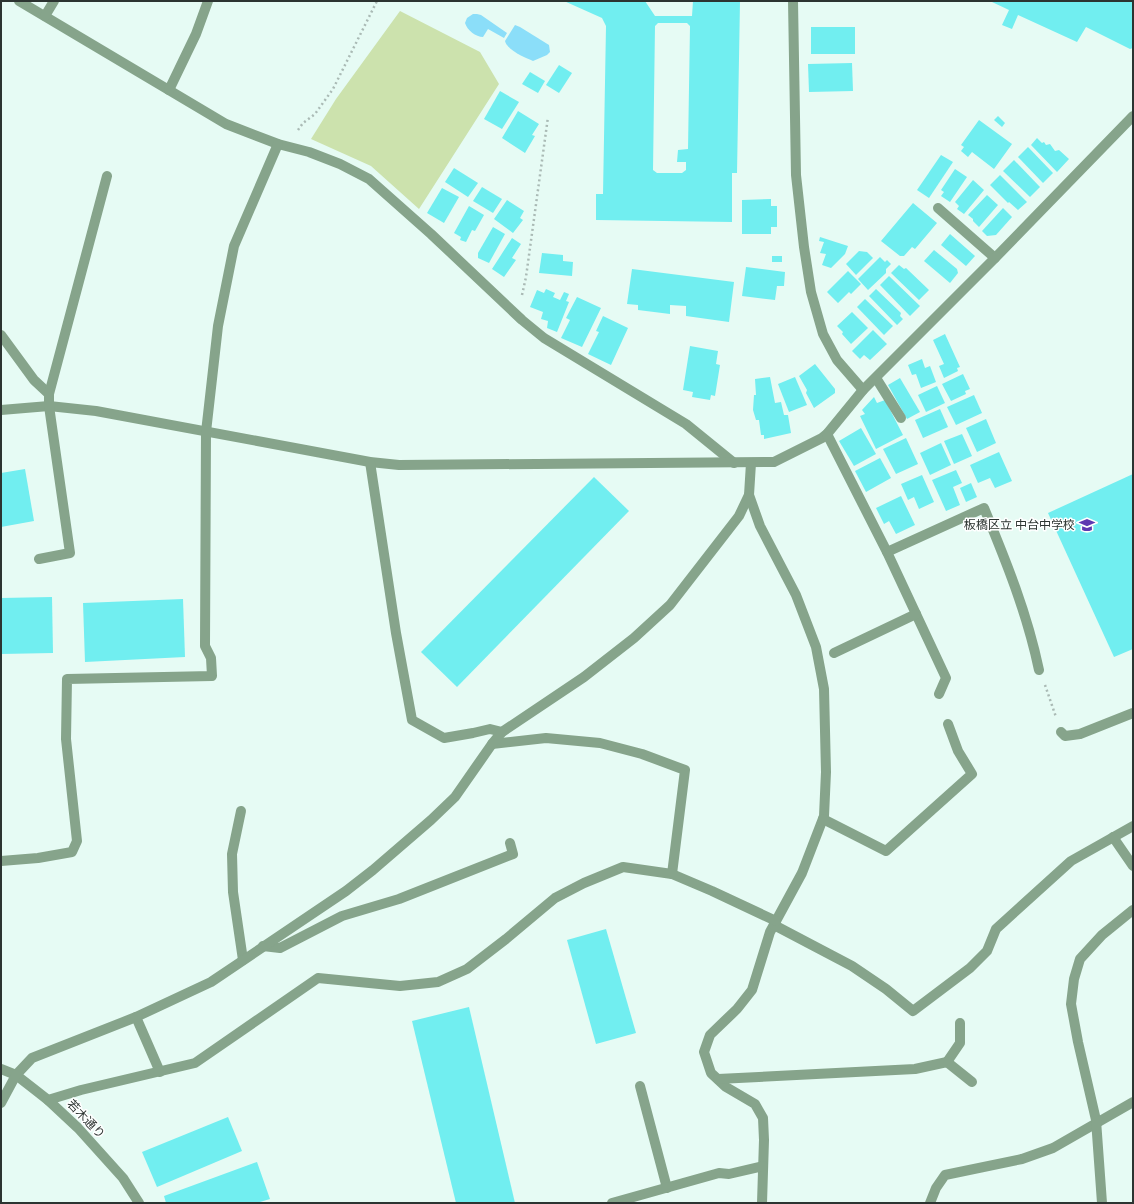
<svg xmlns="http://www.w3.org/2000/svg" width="1134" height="1204" viewBox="0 0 1134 1204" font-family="'Space Grotesk','Noto Sans JP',sans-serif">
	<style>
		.green { fill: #cce2ad }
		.water { fill: #8bdef9 }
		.building { fill: #71eef0; fill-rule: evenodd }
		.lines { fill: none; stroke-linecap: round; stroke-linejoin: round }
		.path { stroke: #aabab5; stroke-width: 2.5; stroke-dasharray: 2 3; stroke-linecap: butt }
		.minor { stroke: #86a48b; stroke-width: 10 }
		.labels { text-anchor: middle; stroke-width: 3; stroke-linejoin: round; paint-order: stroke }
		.poi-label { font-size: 12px; fill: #2c3431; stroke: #fff; text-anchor: end }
		.street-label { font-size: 12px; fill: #2c3431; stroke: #fff }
	</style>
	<rect width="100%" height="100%" fill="#e6fbf4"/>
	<path class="green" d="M400 11 480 52 499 84 419 209 371 166 311 139 336 99Z"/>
	<g class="water">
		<path d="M473 14H477L481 15 507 33 504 38 488 29 483 37C476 37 467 30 465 23L467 18Z"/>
		<path d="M515 25 520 27 549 45 550 52 547 55 533 61C525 58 507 50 505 41Z"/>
	</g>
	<g class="building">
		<path d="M564 1H645L655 16H692L693 1H740L737 173H732V222L596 220V194H603L606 26 602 18ZM658 23H687L690 26 688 149 678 150 677 162H686V170L682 173H657L653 170 655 26Z"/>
		<path d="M993 1H1133V48L1130 49 1086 27 1077 42 1018 15 1012 29 1002 25 1009 10 992 2Z"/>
		<rect x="811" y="27" width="44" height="27"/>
		<path d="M852 63 853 91 809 92 808 64Z"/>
		<path d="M559 65 572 73 559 93 546 85Z"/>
		<path d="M530 72 545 81 538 93 522 84Z"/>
		<path d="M500 91 519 102 502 129 484 119Z"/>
		<path d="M518 111 539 124 532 135 535 136 525 153 502 138Z"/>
		<path d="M998 116 1005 123 1002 127 994 120Z"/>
		<path d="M979 120 1012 144 994 169 972 152 968 157 961 151 964 147 961 145Z"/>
		<path d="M1037 138 1042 143 1044 142 1046 145 1050 144 1055 151 1059 150 1069 159 1057 172 1031 145Z"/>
		<path d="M1028 147 1053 173 1043 183 1018 157Z"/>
		<path d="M941 155 953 162 929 198 917 190Z"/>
		<path d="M1014 160 1040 187 1030 197 1003 171Z"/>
		<path d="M454 168 478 183 468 197 445 182Z"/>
		<path d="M955 169 967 177 950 202 941 196 944 192 941 190Z"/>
		<path d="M1000 175 1027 202 1018 210 1009 202 1008 203 990 185Z"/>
		<path d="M973 180 984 190 964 214 957 209 959 206 955 202Z"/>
		<path d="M482 187 502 199 493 213 473 201Z"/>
		<path d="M442 188 459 197 444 223 427 213Z"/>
		<path d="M987 195 998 205 979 227 973 221V219L968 215Z"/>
		<path d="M771 199V206H777V227H771V234H742V200Z"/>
		<path d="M507 200 524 211 520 218 523 220 513 233 494 219Z"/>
		<path d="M913 203 937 223 915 249 912 247 904 256H900L881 241Z"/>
		<path d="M469 206 484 215 475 231 472 230 466 242 460 240 461 237 454 233Z"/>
		<path d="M1003 208 1012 217 996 235 987 236 982 231Z"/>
		<path d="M493 227 505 234 489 263 478 258V253Z"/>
		<path d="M950 234 975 256 966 266 941 245Z"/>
		<path d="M820 237 848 246 845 254 831 268 822 265 826 254 820 253 824 242 819 241Z"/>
		<path d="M512 238 521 244 512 258 516 260 504 277 492 269Z"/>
		<path d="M934 250 957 269 958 273 950 283 924 261Z"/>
		<path d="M859 251 867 252 873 258 856 275 846 264Z"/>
		<path d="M542 253 563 255V261L573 262 572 276 539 273Z"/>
		<rect x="772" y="256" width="10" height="6"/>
		<path d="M880 257 885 262 887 260 891 264 886 269V273L868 290 858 279Z"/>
		<path d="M899 265 904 269 906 268 929 290 919 300 891 273Z"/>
		<path d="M746 267 785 272 784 286H777L775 300 742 296Z"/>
		<path d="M632 269 734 282 729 322 686 316V306L670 305V314L638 310V305L627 304Z"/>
		<path d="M848 271 861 284 851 294 849 292 838 303 827 292Z"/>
		<path d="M889 276 920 306 910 316 880 285Z"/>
		<path d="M546 289 555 293 553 297 560 300 564 292 569 294 566 301 569 302 557 332 547 328 548 321 541 319 543 312 530 307 537 290 544 293Z"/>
		<path d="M876 289 901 313 900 316 903 319 897 325 869 296Z"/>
		<path d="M577 297 601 308 582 347 561 338 570 320 566 318Z"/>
		<path d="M865 299 893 326 884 335 857 307Z"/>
		<path d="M852 312 868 328 851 344 842 334 843 332 837 326Z"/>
		<path d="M603 316 628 328 611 365 588 354 599 332 596 331Z"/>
		<path d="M873 330 887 344 870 360 864 355 860 359 852 351Z"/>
		<path d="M945 334 960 367 957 368 958 371 944 378 939 366 944 364 933 340Z"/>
		<path d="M690 346 718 351 716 364 720 365 715 396 711 395 710 400 692 397 693 392 683 390Z"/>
		<path d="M922 359 925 368 930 366 936 382 921 388 916 374 912 375 908 365Z"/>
		<path d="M815 364 835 389V393L814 408 806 393 807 390 799 376Z"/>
		<path d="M963 374 970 389 965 391 966 394 951 401 942 384Z"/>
		<path d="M770 377 775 403 781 402 784 415H788L791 433 764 439V435H761L759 420H756L753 410 754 395H756L755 379Z"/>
		<path d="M795 377 807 405 789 412 778 384Z"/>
		<path d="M900 378 920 412 907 419 888 385Z"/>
		<path d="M937 386 945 403 926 412 918 395Z"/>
		<path d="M974 395 982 413 956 425 947 407Z"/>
		<path d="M874 397 877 403 885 400 903 435 876 449 860 416 865 414 862 410Z"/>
		<path d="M940 409 948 427 923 438 915 420Z"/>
		<path d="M986 419 996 443 977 452 966 428Z"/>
		<path d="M861 428 876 454 854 466 839 441Z"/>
		<path d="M962 434 972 456 954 464 944 441Z"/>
		<path d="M906 438 918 464 896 474 883 449Z"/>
		<path d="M941 443 951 465 930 475 920 453Z"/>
		<path d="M999 452 1012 481 995 488 990 478 978 483 970 465Z"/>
		<path d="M880 458 891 478 866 492 855 471Z"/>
		<path d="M25 469 34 521 1 527V473Z"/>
		<path d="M956 470 962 483 953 487 960 505 946 511 932 480Z"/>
		<path d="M1133 474V649L1114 657 1048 513Z"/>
		<path d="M922 475 934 502 919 509 914 497 908 500 901 484Z"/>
		<path d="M594 477 629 511 457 687 421 652Z"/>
		<path d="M971 483 977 497 966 502 960 488Z"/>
		<path d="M901 496 915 525 896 534 889 521 884 524 876 508Z"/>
		<path d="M52 597 53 653 1 654V598Z"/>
		<path d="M183 599 185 657 85 662 83 603Z"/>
		<path d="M606 929 636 1033 596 1044 567 940Z"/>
		<path d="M469 1007 515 1203H456L412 1021Z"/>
		<path d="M228 1117 242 1151 157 1187 142 1152Z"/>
		<path d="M257 1162 270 1199 260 1202 261 1203H166L164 1196Z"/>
	</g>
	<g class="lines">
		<g class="path">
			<path d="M298 130 303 123 315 114 333 89 377 1"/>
			<path d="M522 295 526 277 548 117"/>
			<path d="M1045 685 1056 717"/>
		</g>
		<g class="minor">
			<path d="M19 1 226 124 278 144 309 152 340 164 369 179 431 234 522 320 544 338 686 424 734 463"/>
			<path d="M793 1 796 175 804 247 811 292 823 334 837 360 863 390"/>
			<path d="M45 16 54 1"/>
			<path d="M169 90 196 34 208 1"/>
			<path d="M938 208 995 258"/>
			<path d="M1 335 34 380 49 394"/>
			<path d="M876 378 901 418"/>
			<path d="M1 410 49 406 96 411 370 462 399 465 774 462 822 438 827 434 863 390 995 258 1133 116"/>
			<path d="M827 434 887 552 946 678 939 694"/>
			<path d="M370 462 396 633 412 720 444 738 473 733 490 729 502 732"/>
			<path d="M749 495 760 526 796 595 816 647 824 689 826 772 824 816 802 873 770 932 752 990 737 1009 710 1035 704 1052 711 1073 726 1087 755 1104 763 1118 764 1140 762 1203"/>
			<path d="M887 552 984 508C1006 561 1027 613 1039 670"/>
			<path d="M39 559 70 553 49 406V394L107 176"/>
			<path d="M834 653 916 614"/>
			<path d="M1061 732 1065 736 1080 734 1133 713"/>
			<path d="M492 744 546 738 600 743 642 754 685 770 672 874"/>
			<path d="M241 811 232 854 233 892 243 960"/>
			<path d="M823 819 886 851 972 774 958 751 948 724"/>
			<path d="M1113 837 1133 866"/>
			<path d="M1 861 38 858 72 852 77 841 66 739 67 679 212 676 211 658 205 646 206 432 218 326 234 246 278 144"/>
			<path d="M774 925 852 966 886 989 913 1011 970 968 987 951 996 929 1071 861 1133 826"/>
			<path d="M263 946 280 948 342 916 399 899 513 854 510 843"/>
			<path d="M136 1017 160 1072"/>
			<path d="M947 1062 960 1043V1023"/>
			<path d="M1 1069 16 1075 34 1089 48 1100 78 1128 123 1178 139 1203"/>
			<path d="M718 1079 915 1069 947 1062 972 1082"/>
			<path d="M640 1086 667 1188"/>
			<path d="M48 1100 81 1090 195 1063 318 978 400 986 438 982 467 969 506 939 555 898 584 883 623 867 672 874 712 891 776 921"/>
			<path d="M1 1103 16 1075 32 1058 136 1017 211 982 346 891 373 870 431 820 455 797 492 744 502 732 584 677 634 638 670 605 739 516 749 495 751 463"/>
			<path d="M612 1203 719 1173 729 1174 763 1166"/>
			<path d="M930 1203 936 1188 945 1175 1022 1159 1053 1148 1133 1102"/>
			<path d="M1102 1203 1096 1120 1078 1042 1071 1004 1074 979 1080 959 1102 935 1133 910"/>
		</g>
	</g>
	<defs>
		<symbol id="school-bare" viewBox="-9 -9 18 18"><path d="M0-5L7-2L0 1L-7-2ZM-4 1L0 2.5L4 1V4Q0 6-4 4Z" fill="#5d39b1" stroke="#fff" stroke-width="2.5" paint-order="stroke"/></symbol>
	</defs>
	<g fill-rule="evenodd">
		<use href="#school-bare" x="1076" y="514" width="22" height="22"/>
	</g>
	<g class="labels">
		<g class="poi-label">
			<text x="1075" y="529">板橋区立 中台中学校</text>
		</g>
		<g class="street-label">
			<text transform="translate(86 1119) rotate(46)" y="4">若木通り</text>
		</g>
	</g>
	<rect width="1134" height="1204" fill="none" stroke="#2c3431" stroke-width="4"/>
</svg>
